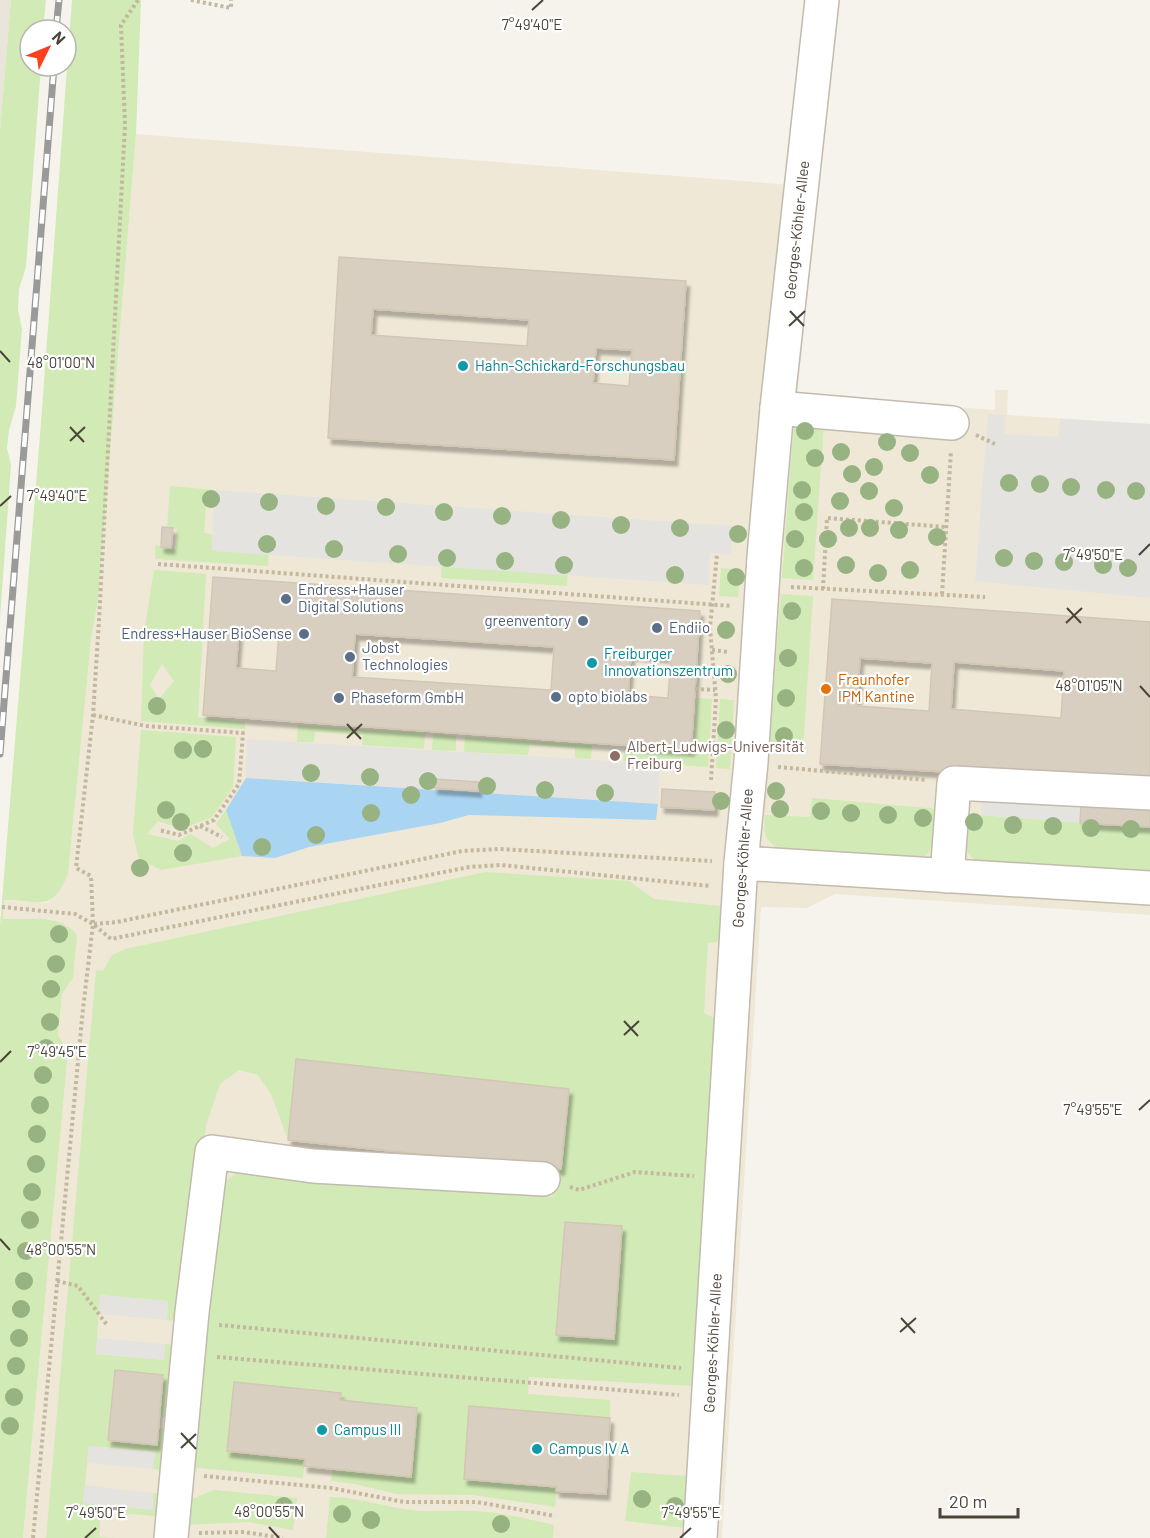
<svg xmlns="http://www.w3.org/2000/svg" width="1150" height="1538" viewBox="0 0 1150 1538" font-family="Barlow,sans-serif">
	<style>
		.residential { fill: #eae5da }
		.education { fill: #efe8d6 }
		.green { fill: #d2eab5; fill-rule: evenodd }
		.parking { fill: #e5e3e0 }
		.water { fill: #a9d4f2 }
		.building { fill: #d8cfc1; stroke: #d3c7b4; stroke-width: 1.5; fill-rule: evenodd; filter: url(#shadow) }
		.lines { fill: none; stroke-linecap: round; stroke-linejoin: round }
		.minor-casing { stroke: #c2bbae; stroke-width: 36 }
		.path { stroke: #c4b79f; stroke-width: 4; stroke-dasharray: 3 3; stroke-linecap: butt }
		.minor { stroke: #fff; stroke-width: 33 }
		.rail-casing { stroke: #9a9a9a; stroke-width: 7 }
		.rail { stroke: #fff; stroke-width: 4.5; stroke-dasharray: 14; stroke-linecap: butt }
		.tree { fill: #97b381 }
		.ticks { fill: none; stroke: #4b4439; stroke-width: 2 }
		.culture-dot { fill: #0f9aa8; stroke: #fff; stroke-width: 2 }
		.service-dot { fill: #5c6f8a; stroke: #fff; stroke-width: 2 }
		.food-dot { fill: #e8710a; stroke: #fff; stroke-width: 2 }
		.education-dot { fill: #8d6e63; stroke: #fff; stroke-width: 2 }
		.labels { text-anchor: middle; stroke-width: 4.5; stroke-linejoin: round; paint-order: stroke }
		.street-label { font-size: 15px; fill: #4b4439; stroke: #fff }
		.culture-label { font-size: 15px; fill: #0d838f; stroke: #fff; text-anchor: start }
		.service-label { font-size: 15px; fill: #4e5e75; stroke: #fff; text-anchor: start }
		.food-label { font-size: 15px; fill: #c56008; stroke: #fff; text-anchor: start }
		.education-label { font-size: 15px; fill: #785e54; stroke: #fff; text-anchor: start }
		.ticks-label { font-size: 15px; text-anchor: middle; fill: #4b4439; stroke: #fff; stroke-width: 4.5; stroke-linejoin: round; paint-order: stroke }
	</style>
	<defs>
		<filter id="shadow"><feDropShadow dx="3.5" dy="6" stdDeviation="1.5" flood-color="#0004"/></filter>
	</defs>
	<rect width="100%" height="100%" fill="#f6f3ec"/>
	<path class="residential" d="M0 0H11L0 131Z"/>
	<path class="education" d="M136 134 818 187 797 396 995 410V390H1008L1007 415 1150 424V915L835 894 807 908 761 907 722 1538H23L68 1052 58 1035 62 994 73 978 3 919 4 900 45 903 51 900 91 639 98 601Z"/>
	<g class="green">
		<path d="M11 0H46L43 30H30V66H41L26 267 19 289 18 309 22 329 16 406 9 430 7 448 11 465 0 619V131Z"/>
		<path d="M72 0H141L136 134 98 601 91 639 68 873C53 914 39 900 4 900L3 919C28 920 60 913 77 935L73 978 62 994 58 1035 68 1052 23 1538H0V925L41 423Z"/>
		<path d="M794 421 824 424 813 580 782 578Z"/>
		<path d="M170 486 214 490 213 507H206L204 533 212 534V551L270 539 268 566 155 559V545L176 549 177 529 167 528Z"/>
		<path d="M442 549 569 557 567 586 441 578Z"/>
		<path d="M721 568 741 570 738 597 719 596Z"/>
		<path d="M154 570 206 574 198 717 245 722V729L141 721 144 633ZM162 664 174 681 159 699 150 685Z"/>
		<path d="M781 594 813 596 803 750 769 748Z"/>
		<path d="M697 698 712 699 708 767 623 761 625 748 693 752Z"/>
		<path d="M720 699 734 700 730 769 716 768Z"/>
		<path d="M298 725 425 733 424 749 362 745 363 735 315 732 314 742H297Z"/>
		<path d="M141 730 236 737 233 787 212 817 182 829 158 821 147 834 178 841 191 834 213 848 230 839 216 824 226 810 242 856 161 870 139 859 133 834Z"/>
		<path d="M433 734 456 736V751L432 750Z"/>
		<path d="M465 737 592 745 591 759 575 758V748L530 745 528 755 464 752Z"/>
		<path d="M812 798 939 809C936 830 939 851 917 861L781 851C765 840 763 834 765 815L810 817Z"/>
		<path d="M964 814 1150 827V876L984 865C959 854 964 838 964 814Z"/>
		<path d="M485 872 629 881 654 899 720 906 724 941 708 943 704 1013 717 1019 693 1386 529 1377 528 1394 610 1400V1418L469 1407 464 1479 557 1487 555 1507 473 1495 397 1494 355 1484 331 1481 333 1469 411 1477 417 1409 340 1400V1392L234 1382 227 1451 305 1459 303 1478 190 1467 224 1182 238 1172 266 1168 552 1197 561 1169 569 1089 297 1059 288 1140 272 1096 258 1075 239 1070 220 1084 206 1125 184 1322 167 1320 168 1301 100 1295 96 1354 164 1360 165 1344 182 1346 174 1419 159 1417 163 1375 115 1371 108 1441 156 1445 159 1428 171 1429 168 1471 153 1469 155 1452 89 1446 83 1503 153 1509V1493L165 1494 162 1517 101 1511 99 1537 115 1538H46L96 970 103 971 112 955 125 949Z"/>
		<path d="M631 1472 687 1476 684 1528 625 1521Z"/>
		<path d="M214 1490 297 1498 293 1530 248 1522 186 1525 187 1501Z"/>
		<path d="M330 1497C361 1497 390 1509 421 1511 438 1512 455 1510 472 1511 500 1512 528 1519 554 1525L553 1538H326Z"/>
	</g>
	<g class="parking">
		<path d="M988 414 1006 415 1005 434 1058 437 1060 419 1150 424V598L975 581Z"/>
		<path d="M214 490 733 526 731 555 710 553 709 585 212 551Z"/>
		<path d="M247 739 660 764 658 804 608 801V784H599L598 800 549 798V780H540L539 797 490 794 491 777H481L480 793 432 790V772H422L421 789 373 786 374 769 364 768 363 785 314 782V765H305L304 781 246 778Z"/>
		<path d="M982 797 1081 804 1080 823 981 815Z"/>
		<path d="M100 1295 168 1301 167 1320 99 1314Z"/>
		<path d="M97 1338 165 1344 164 1360 96 1354Z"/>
		<path d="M89 1446 155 1452 153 1469 87 1463Z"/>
		<path d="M85 1485 153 1493V1510L83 1503Z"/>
	</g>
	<path class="water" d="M246 778 658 804 656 820 469 815 440 823 309 847 275 858 242 856 226 810Z"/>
	<g class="building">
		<path d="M339 257 686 281 674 460 328 438ZM373 309 529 320 527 346 371 335ZM596 348 632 350 629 386 593 383Z"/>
		<path d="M162 527 173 528 171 548 161 547Z"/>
		<path d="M213 577 700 611 691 750 203 715ZM239 629 279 631 276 671 236 668ZM355 634 554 647 551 690 352 677ZM631 654 671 657 668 698 628 695Z"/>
		<path d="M832 599 1150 622V785L820 764ZM860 658 932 663 929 711 857 706ZM954 662 1064 671 1061 718 951 709Z"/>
		<path d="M435 779 478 782V791L434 788Z"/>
		<path d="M662 789 715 792 714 810 661 807Z"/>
		<path d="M1081 804 1150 809V827L1080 823Z"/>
		<path d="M296 1059 569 1089 561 1169 288 1140Z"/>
		<path d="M565 1222 622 1226 614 1339 556 1335Z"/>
		<path d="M115 1370 163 1375 157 1445 108 1440Z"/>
		<path d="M234 1382 341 1393 340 1400 417 1408 411 1477 304 1466 305 1459 227 1451Z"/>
		<path d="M469 1406 610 1418 606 1494 556 1491 557 1487 464 1479Z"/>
	</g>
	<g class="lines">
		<defs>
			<g id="minor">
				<path d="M777 408 952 423"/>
				<path d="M741 863 1150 888"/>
				<path d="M947 876 954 783 1150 793"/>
				<path d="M171 1538 192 1312 212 1152 313 1166 543 1179"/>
				<path d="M700 1538 741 863 751 762 764 557 777 408 822 0"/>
			</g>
		</defs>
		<use href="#minor" class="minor-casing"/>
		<g class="path">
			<path d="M191 0 231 8V0"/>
			<path d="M976 435 995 444"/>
			<path d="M158 564 732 606"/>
			<path d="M791 587 985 597"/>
			<path d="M823 589 827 518 946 527"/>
			<path d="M942 594 951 451"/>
			<path d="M712 650 729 652"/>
			<path d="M695 689 715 690"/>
			<path d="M93 715 146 726 243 733 239 784 214 820 179 835 159 830"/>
			<path d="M778 767 926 780"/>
			<path d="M711 780 716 699 710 628 717 554"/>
			<path d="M200 826 222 837"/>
			<path d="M2 907 75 914 93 924 111 939 469 867 501 865 710 886"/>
			<path d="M94 924 117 922 462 851 499 849 712 861"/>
			<path d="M570 1187 579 1190 635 1172 694 1176"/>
			<path d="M57 1281 78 1286 107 1325"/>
			<path d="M219 1325 681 1368"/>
			<path d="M217 1357 679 1395"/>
			<path d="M204 1476 331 1488 404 1502H477L555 1516"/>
			<path d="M199 1533 244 1532 283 1538"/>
			<path d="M33 1538 83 1009 93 924 91 876 76 868 93 715 99 621 125 125 121 25 138 0"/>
		</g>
		<use href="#minor" class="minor"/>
		<defs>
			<g id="rail">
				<path d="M56 30 59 0"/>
				<path d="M0 754 54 66"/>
			</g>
		</defs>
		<use href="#rail" class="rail-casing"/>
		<use href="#rail" class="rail"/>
	</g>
	<g class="tree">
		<circle cx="805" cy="431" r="9"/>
		<circle cx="887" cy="442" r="9"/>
		<circle cx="841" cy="452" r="9"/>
		<circle cx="910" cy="453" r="9"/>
		<circle cx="815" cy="458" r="9"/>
		<circle cx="874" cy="467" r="9"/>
		<circle cx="852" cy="474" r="9"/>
		<circle cx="930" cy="475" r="9"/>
		<circle cx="1009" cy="483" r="9"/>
		<circle cx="1040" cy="484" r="9"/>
		<circle cx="1071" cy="487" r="9"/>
		<circle cx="802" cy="490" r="9"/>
		<circle cx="1106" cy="490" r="9"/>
		<circle cx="869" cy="491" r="9"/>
		<circle cx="1136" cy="491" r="9"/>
		<circle cx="211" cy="499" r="9"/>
		<circle cx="840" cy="501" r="9"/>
		<circle cx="269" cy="502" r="9"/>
		<circle cx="326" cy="506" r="9"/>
		<circle cx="386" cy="507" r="9"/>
		<circle cx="894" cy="508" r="9"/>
		<circle cx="444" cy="512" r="9"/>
		<circle cx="804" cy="512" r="9"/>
		<circle cx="502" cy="516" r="9"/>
		<circle cx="561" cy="520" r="9"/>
		<circle cx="621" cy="525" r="9"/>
		<circle cx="680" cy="528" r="9"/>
		<circle cx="849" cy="528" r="9"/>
		<circle cx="870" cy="528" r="9"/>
		<circle cx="899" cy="530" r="9"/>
		<circle cx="738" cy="534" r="9"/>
		<circle cx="937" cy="537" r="9"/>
		<circle cx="795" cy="539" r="9"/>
		<circle cx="828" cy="539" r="9"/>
		<circle cx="267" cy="544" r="9"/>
		<circle cx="334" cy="549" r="9"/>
		<circle cx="398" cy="554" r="9"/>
		<circle cx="447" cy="558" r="9"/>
		<circle cx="1004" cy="558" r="9"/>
		<circle cx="505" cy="561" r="9"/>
		<circle cx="1034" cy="561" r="9"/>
		<circle cx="1064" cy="562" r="9"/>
		<circle cx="564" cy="565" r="9"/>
		<circle cx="846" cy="565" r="9"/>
		<circle cx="1103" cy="565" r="9"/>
		<circle cx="804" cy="568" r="9"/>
		<circle cx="1128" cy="568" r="9"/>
		<circle cx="910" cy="570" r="9"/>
		<circle cx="878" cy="573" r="9"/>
		<circle cx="675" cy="575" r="9"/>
		<circle cx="736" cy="577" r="9"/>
		<circle cx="792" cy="611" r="9"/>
		<circle cx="726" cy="630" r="9"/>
		<circle cx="788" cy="658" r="9"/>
		<circle cx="728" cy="674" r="9"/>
		<circle cx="786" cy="698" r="9"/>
		<circle cx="157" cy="706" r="9"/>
		<circle cx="726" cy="730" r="9"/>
		<circle cx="784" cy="736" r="9"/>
		<circle cx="203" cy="749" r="9"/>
		<circle cx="183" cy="750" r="9"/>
		<circle cx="311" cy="773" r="9"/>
		<circle cx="370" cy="777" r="9"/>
		<circle cx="428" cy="781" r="9"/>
		<circle cx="487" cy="786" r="9"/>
		<circle cx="545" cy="790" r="9"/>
		<circle cx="776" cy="791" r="9"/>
		<circle cx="605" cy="793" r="9"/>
		<circle cx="411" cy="795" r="9"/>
		<circle cx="721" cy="801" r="9"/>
		<circle cx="780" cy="809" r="9"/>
		<circle cx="166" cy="810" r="9"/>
		<circle cx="821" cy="811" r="9"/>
		<circle cx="371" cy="813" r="9"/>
		<circle cx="851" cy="813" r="9"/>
		<circle cx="888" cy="815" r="9"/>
		<circle cx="923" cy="818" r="9"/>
		<circle cx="181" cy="822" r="9"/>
		<circle cx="974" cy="822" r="9"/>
		<circle cx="1013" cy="825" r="9"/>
		<circle cx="1053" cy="826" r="9"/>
		<circle cx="1091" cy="828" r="9"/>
		<circle cx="1131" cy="829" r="9"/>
		<circle cx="316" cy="835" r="9"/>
		<circle cx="262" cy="847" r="9"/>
		<circle cx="183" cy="853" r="9"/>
		<circle cx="140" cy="868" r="9"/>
		<circle cx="59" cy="934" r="9"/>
		<circle cx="56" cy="964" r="9"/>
		<circle cx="51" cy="989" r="9"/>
		<circle cx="50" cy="1022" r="9"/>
		<circle cx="46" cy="1048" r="9"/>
		<circle cx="43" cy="1075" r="9"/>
		<circle cx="40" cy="1105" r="9"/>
		<circle cx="37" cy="1134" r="9"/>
		<circle cx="36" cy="1164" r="9"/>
		<circle cx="32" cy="1192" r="9"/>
		<circle cx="30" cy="1220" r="9"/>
		<circle cx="26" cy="1251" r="9"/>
		<circle cx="24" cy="1281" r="9"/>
		<circle cx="21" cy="1309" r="9"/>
		<circle cx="19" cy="1338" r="9"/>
		<circle cx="16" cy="1366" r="9"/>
		<circle cx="14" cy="1397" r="9"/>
		<circle cx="10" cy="1426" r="9"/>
		<circle cx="642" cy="1499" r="9"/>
		<circle cx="284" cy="1506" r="9"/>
		<circle cx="675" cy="1506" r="9"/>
		<circle cx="342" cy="1514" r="9"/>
		<circle cx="371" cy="1520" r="9"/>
		<circle cx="501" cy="1524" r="9"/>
	</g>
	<path class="ticks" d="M532 10 543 0M790 311 804 326M789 326 805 311M0 351 10 362M70 427 84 442M70 441 85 427M0 506 11 496M1139 555 1150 544M1067 608 1081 623M1066 623 1082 608M1140 686 1150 697M347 724 361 739M347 738 362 724M624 1021 638 1036M624 1035 639 1021M0 1062 11 1051M1139 1110 1150 1100M0 1239 10 1250M901 1318 915 1333M900 1332 916 1318M181 1433 196 1449M181 1448 196 1434M269 1527 279 1538M85 1538 96 1528M680 1538 691 1528"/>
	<g class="culture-dot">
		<circle cx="463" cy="366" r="6"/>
		<circle cx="592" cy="663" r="6"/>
		<circle cx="322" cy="1430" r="6"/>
		<circle cx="537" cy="1449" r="6"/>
	</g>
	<g class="service-dot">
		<circle cx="286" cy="599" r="6"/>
		<circle cx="583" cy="621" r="6"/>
		<circle cx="657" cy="628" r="6"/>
		<circle cx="304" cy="634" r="6"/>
		<circle cx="350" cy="657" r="6"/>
		<circle cx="556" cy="697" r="6"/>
		<circle cx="339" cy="698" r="6"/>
	</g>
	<circle class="food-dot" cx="826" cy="689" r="6"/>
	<circle class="education-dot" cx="615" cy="756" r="6"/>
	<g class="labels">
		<g class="street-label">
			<text transform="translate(797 230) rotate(-84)" y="5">Georges-Köhler-Allee</text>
			<text transform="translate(743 858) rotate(-86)" y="5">Georges-Köhler-Allee</text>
			<text transform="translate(713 1343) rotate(-87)" y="5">Georges-Köhler-Allee</text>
		</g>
		<g class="culture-label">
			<text x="475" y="371">Hahn-Schickard-Forschungsbau</text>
			<text x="604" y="659">Freiburger<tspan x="604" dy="17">Innovationszentrum</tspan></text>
			<text x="334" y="1435">Campus III</text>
			<text x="549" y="1454">Campus IV A</text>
		</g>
		<g class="service-label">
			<text x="298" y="595">Endress+Hauser<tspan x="298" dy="17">Digital Solutions</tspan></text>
			<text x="571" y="626" text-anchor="end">greenventory</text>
			<text x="669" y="633">Endiio</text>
			<text x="292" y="639" text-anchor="end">Endress+Hauser BioSense</text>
			<text x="362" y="653">Jobst<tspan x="362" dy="17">Technologies</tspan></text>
			<text x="568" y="702">opto biolabs</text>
			<text x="351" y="703">Phaseform GmbH</text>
		</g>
		<g class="food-label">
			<text x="838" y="685">Fraunhofer<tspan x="838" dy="17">IPM Kantine</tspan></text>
		</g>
		<g class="education-label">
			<text x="627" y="752">Albert-Ludwigs-Universität<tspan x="627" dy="17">Freiburg</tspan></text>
		</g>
	</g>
	<g class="ticks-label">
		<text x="532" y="30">7°49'40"E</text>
		<text x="61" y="368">48°01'00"N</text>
		<text x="57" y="501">7°49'40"E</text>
		<text x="1093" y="560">7°49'50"E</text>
		<text x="1089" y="691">48°01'05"N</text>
		<text x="57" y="1057">7°49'45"E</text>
		<text x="1093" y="1115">7°49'55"E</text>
		<text x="61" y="1255">48°00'55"N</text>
		<text x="269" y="1517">48°00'55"N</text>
		<text x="96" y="1518">7°49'50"E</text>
		<text x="691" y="1518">7°49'55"E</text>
	</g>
	<g transform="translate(48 48) rotate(47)"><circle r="28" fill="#ffffff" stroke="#b7b4b0" stroke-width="1.5"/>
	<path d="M0-4.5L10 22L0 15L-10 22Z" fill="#fc3f1d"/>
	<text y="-9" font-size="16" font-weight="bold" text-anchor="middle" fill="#4b4439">N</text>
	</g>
	<path d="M940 1508v9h78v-9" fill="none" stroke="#4b4439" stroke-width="3"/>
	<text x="949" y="1508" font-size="18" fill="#4b4439" stroke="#ffffff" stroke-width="4.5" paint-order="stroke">20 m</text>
</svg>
